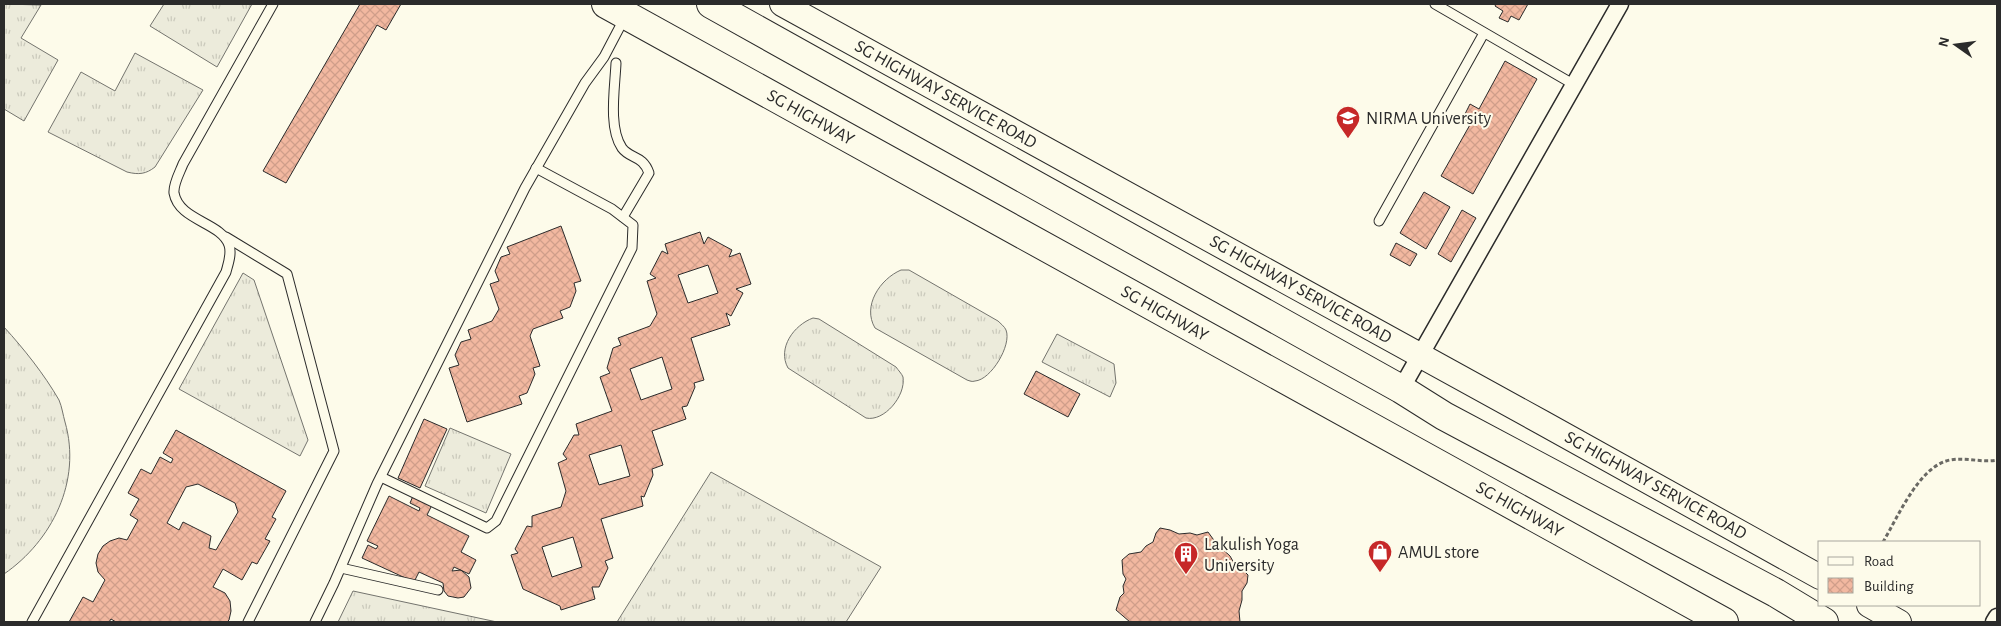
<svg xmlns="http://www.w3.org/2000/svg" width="2001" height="626" viewBox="0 0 2001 626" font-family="'Alegreya Sans',sans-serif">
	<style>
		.grass { fill: url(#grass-tufts); stroke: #74746e }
		.building { fill: url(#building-cross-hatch); stroke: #2b2b2b; fill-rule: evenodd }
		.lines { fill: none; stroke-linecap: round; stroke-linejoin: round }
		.lane-casing { stroke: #2b2b2b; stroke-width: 11 }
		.street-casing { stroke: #2b2b2b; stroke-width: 19 }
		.secondary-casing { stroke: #2b2b2b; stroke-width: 26 }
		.highway-casing { stroke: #2b2b2b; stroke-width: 30 }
		.path { stroke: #6a6964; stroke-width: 3; stroke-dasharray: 4 2.5; stroke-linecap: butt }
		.lane { stroke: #fdfbea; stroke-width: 9 }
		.street { stroke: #fdfbea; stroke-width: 16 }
		.secondary { stroke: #fdfbea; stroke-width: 24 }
		.highway { stroke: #fdfbea; stroke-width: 28 }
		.labels { text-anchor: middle; stroke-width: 4; stroke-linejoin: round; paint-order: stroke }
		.street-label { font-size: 18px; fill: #2b2b2b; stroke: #fdfbea }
		.poi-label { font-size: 18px; fill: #2b2b2b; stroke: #fdfbea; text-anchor: start }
	</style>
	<defs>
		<pattern id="grass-tufts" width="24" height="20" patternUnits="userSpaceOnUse" patternTransform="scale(1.25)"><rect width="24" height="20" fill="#ecebdb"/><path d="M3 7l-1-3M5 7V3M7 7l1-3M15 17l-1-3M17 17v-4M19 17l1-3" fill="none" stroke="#cbcabc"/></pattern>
		<pattern id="building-cross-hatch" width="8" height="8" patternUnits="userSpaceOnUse" patternTransform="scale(1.25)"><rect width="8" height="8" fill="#f2b8a0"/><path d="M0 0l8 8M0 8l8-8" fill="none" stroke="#d09e8a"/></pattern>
	</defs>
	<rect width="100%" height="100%" fill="#fdfbea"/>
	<g class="grass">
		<path d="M4 4 41 5 21 38 58 60 24 121 4 109Z"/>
		<path d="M164 4H252L217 67 150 26Z"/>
		<path d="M135 53 203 90 155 167C146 174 139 175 127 172L48 132 81 72 115 91Z"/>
		<path d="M901 270H909L998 321C1000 323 1005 327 1006 330 1012 345 991 380 975 381 972 382 970 381 967 380L875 328C862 306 880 279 901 270Z"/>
		<path d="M243 273 254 280 308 440 300 456 179 389Z"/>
		<path d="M813 318 819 319 896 367C898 370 902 374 903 377 906 396 884 422 866 418L788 368C777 348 794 325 813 318Z"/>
		<path d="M4 327C24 349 44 374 59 400 62 407 63 415 65 422 82 481 52 541 4 574Z"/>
		<path d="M1057 334 1114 364 1116 383 1110 397 1042 362Z"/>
		<path d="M450 428 511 454 486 513 425 486Z"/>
		<path d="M711 472 881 567 846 622H617Z"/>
		<path d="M353 591 497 622H338Z"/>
	</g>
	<g class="building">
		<path d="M360 4H401L386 30 377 25 286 183 263 171Z"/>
		<path d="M1496 4H1528L1519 20 1511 16 1508 22 1499 18 1503 11 1495 6Z"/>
		<path d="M1505 61 1537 79 1473 194 1441 176 1471 123 1463 118 1470 104 1479 109Z"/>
		<path d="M1424 192 1450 207 1426 249 1400 233Z"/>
		<path d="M1462 210 1476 218 1451 262 1438 254Z"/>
		<path d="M561 226 581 281 574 283 576 291 570 307 560 311 563 318 533 329 530 336 540 366 533 368 535 374 527 393 519 396 522 404 467 422 449 368 459 365 455 355 461 342 471 339 468 330 492 321 499 309 490 284 499 281 495 271 501 257 510 254 507 247Z"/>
		<path d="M700 232 704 244 708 237 732 250 729 257 740 253 751 284 736 289 743 293 731 316 726 313 730 325 691 338 704 380 694 383 695 387 687 406 682 407 686 419 652 431 663 465 652 469 653 475 644 497 641 496 643 506 601 519 613 558 605 561 608 568 599 587H592L595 599 561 610 560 606 523 589 511 555 518 553 515 549 527 526 532 527V516L561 507 566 491 558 463 567 459 563 454 574 435H579L576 424 612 411 600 377 610 373 607 368 613 348 621 345 618 338 650 326 657 314 647 281 656 278 650 274 662 251 668 254 665 244ZM708 265 718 293 688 303 678 275ZM662 357 672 389 641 400 630 369ZM621 445 630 476 599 485 589 455ZM573 537 582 567 552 577 542 547Z"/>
		<path d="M1396 243 1417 254 1410 266 1390 255Z"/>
		<path d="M1036 371 1080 394 1068 417 1024 394Z"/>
		<path d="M424 419 447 429 420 488 398 478Z"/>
		<path d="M176 430 286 491 272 517 276 519 265 539 270 541 257 564 252 562 242 580 223 569 213 587 225 593 230 601 231 611 229 620 227 622H116L111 619 109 622H69L83 597 93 602 105 580 98 572 96 563 98 554 103 546 110 541 119 538 127 540 138 520 130 515 139 499 128 493 141 469 151 474 160 457 171 463 173 459 163 453ZM198 484 235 503 238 512 216 550 209 548 211 536 183 522 179 530 167 523 186 487Z"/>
		<path d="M389 496 419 511 420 508 410 503 413 496 432 505 427 515 469 536 461 552 476 560 469 574 454 567 452 571 461 570 469 577 471 588 464 597 458 598 448 596 444 591 443 583 419 572 414 582 362 558 368 545 376 549 378 546 367 541Z"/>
		<path d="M1160 528 1170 530 1179 534 1190 533 1197 535 1208 532 1216 543 1230 556 1234 563 1244 571 1248 575 1247 583 1242 591V600L1239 611 1240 622H1130L1116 610 1120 597 1124 593 1123 586 1126 579 1123 574 1122 560 1129 554 1141 552 1146 546 1153 542 1156 533Z"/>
	</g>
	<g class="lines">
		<defs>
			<g id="lane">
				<path d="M1435 4 1573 84"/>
				<path d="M616 63C615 87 608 128 622 148 630 159 643 155 649 173L623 217"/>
				<path d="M1379 221 1484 33"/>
				<path d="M226 237 287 274 334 451 248 622"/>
				<path d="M381 477 487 528 496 521 632 248 633 225 612 209 536 168"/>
				<path d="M341 568 438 590"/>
				<path d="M32 622 226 272C228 264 232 254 229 245 221 222 179 221 174 193 173 184 180 172 183 164L273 4"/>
				<path d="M315 622 334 583 377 484 525 188 585 83 604 57 625 17"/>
			</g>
			<g id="street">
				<path d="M1401 389 1620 4"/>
				<path d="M1994 622 1997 617"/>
			</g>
			<g id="secondary">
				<path d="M782 4 1543 423 1820 577"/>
				<path d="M1869 605 1899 622"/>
			</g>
			<g id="highway">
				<path d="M606 4 1724 622"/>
				<path d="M711 4 1401 389 1444 416 1776 593 1824 622"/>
			</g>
		</defs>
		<use href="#lane" class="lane-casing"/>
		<use href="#street" class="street-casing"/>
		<use href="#secondary" class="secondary-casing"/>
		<use href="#highway" class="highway-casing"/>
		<path class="path" d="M1883 542C1898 517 1919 466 1950 460 1966 457 1982 463 1997 460"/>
		<use href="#lane" class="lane"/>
		<use href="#street" class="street"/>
		<use href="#secondary" class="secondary"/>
		<use href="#highway" class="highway"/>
	</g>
	<defs>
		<symbol id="university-pin" viewBox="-11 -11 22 30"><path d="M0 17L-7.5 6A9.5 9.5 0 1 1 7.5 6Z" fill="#c62828" stroke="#fdfbea"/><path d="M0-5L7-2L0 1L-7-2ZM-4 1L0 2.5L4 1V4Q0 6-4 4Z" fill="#fff"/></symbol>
		<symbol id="shop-pin" viewBox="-11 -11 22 30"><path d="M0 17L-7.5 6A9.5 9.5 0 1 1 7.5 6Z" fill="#c62828" stroke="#fdfbea"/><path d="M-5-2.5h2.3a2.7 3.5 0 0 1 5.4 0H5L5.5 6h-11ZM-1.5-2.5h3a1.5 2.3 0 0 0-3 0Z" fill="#fff"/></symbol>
		<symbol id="building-pin" viewBox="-11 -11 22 30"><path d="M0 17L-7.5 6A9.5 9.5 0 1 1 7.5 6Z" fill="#c62828" stroke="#fdfbea"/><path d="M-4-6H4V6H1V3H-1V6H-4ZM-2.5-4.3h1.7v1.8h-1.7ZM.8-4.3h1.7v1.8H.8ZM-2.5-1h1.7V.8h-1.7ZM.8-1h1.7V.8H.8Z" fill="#fff"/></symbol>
	</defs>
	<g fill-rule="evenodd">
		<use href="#university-pin" x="1334" y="104" width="28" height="38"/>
		<use href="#shop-pin" x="1366" y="538" width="28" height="38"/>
		<use href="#building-pin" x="1172" y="540" width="28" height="38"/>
	</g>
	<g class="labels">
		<g class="street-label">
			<text transform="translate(946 94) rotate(29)" y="6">SG HIGHWAY SERVICE ROAD</text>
			<text transform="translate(811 117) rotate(29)" y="6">SG HIGHWAY</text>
			<text transform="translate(1301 289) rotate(29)" y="6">SG HIGHWAY SERVICE ROAD</text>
			<text transform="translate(1165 313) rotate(29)" y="6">SG HIGHWAY</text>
			<text transform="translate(1656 485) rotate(29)" y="6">SG HIGHWAY SERVICE ROAD</text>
			<text transform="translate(1520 509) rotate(29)" y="6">SG HIGHWAY</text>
		</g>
		<g class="poi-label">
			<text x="1366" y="124">NIRMA University</text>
			<text x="1204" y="550">Lakulish Yoga<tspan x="1204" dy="21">University</tspan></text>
			<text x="1398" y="558">AMUL store</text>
		</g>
	</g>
	<rect width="2001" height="626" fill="none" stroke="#2b2b2b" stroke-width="10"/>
	<rect x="1818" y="541" width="162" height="65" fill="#fdfbea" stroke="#a9a89e"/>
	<rect x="1828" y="557" width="25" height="8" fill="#fdfbea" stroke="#a9a89e"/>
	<text x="1864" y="566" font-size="15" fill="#2b2b2b">Road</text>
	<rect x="1828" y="578" width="25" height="15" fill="url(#building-cross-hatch)" stroke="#a9a89e"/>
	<text x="1864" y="591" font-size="15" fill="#2b2b2b">Building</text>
	<g transform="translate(1956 45) rotate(284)" stroke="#fdfbea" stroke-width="4" paint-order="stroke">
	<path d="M0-4L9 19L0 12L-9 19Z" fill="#2b2b2b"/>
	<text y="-8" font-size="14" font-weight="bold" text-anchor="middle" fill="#2b2b2b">N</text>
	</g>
</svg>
